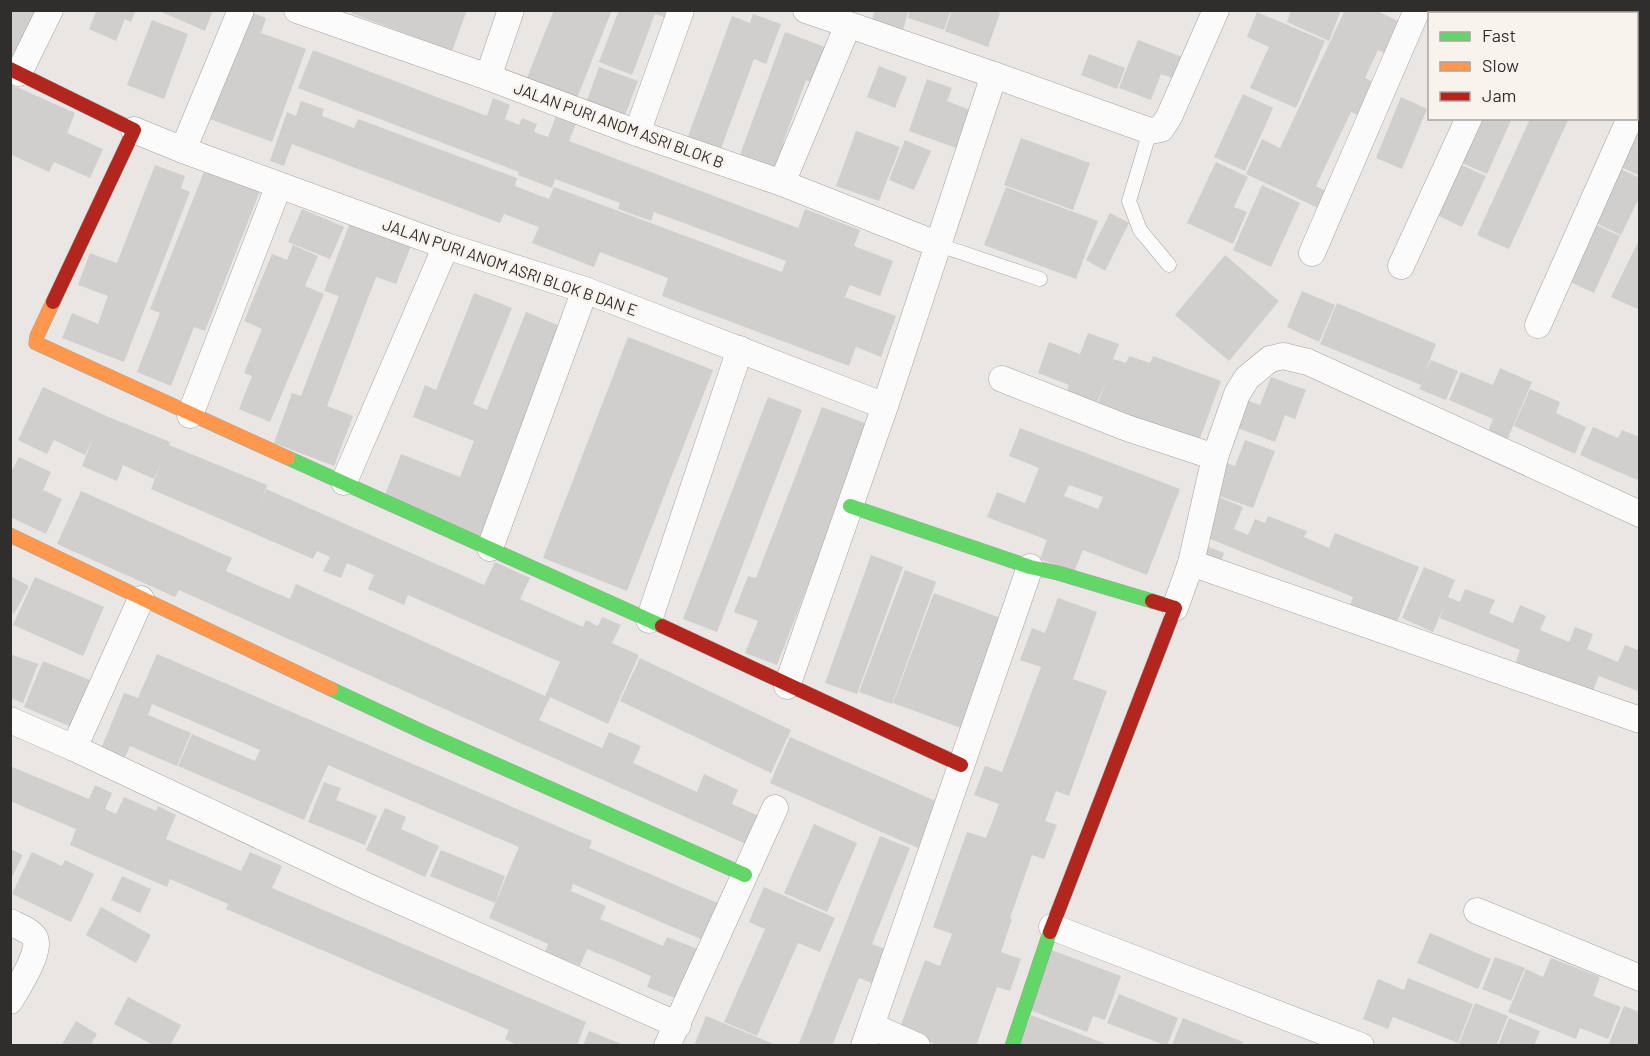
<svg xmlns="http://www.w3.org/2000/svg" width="1650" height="1056" viewBox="0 0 1650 1056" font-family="Barlow,sans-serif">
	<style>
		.building { fill: #d1cfce; fill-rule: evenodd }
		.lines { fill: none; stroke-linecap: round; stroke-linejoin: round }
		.lane-casing { stroke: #a5a2a0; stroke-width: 15 }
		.street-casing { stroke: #a5a2a0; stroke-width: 27 }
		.fast-casing { stroke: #a5a2a0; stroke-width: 15 }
		.slow-casing { stroke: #a5a2a0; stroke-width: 15 }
		.jam-casing { stroke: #a5a2a0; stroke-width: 15 }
		.lane { stroke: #fcfbfb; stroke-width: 14 }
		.street { stroke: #fcfbfb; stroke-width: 26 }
		.fast { stroke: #63d668; stroke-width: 14 }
		.slow { stroke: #ff974d; stroke-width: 14 }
		.jam { stroke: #b3261e; stroke-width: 14 }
		.labels { text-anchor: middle; stroke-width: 5; stroke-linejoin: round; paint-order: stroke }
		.street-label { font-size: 16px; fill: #302e2c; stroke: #f9f3ee }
	</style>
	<rect width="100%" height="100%" fill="#e9e6e4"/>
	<g class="building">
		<path d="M10 10H45L21 62 10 57Z"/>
		<path d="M97 10H136L131 22 125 19 116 41 89 29Z"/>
		<path d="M157 10H213L205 31Z"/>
		<path d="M352 10H467L452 51 351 13Z"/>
		<path d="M554 10H612L575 103 525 83Z"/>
		<path d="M619 10H676L672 20 655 14 632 75 599 62Z"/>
		<path d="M875 10H909L901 36 870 26Z"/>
		<path d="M910 10H951L944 30 908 18Z"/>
		<path d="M952 10H992L1000 13 988 47 945 31Z"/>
		<path d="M1291 10H1341L1329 41 1287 22Z"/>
		<path d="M1345 10H1375L1409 26 1394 58 1378 50 1365 78 1379 85 1363 118 1351 112 1316 186 1328 192 1320 209 1246 174 1262 139 1280 148Z"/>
		<path d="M1527 10H1562L1560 14H1526Z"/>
		<path d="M1581 10H1602L1609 14H1580Z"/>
		<path d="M247 11 266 18 261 33 306 49 272 142 207 118Z"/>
		<path d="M1257 12 1325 41 1296 108 1250 88 1269 47 1247 37Z"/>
		<path d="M753 14 781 24 766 64 754 59 719 154 686 142 732 16 750 23Z"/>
		<path d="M152 20 188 34 164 99 127 85Z"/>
		<path d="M785 32 833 50 820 85 806 80 783 143 790 145 778 178 737 163Z"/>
		<path d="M1138 40 1190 60 1182 82 1161 74 1151 100 1119 88Z"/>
		<path d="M313 50 487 116 493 98 510 105 505 119 519 125 522 118 537 124 534 132 548 137 556 116 576 124 569 141 798 228 805 209 860 230 854 246 893 261 880 296 850 285 845 297 896 316 881 357 856 347 849 366 662 296 668 278 600 252 594 267 532 243 539 227 504 214 500 223 292 144 284 166 270 161 287 112 296 116 301 101 324 109 322 116 354 128 358 119 517 178 515 186 549 199 554 187 782 272 786 261 654 212 651 221 618 209 620 203 555 179 552 188 518 175 519 172 298 88Z"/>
		<path d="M1089 54 1125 68 1117 89 1081 75Z"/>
		<path d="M879 66 907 77 895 108 867 97Z"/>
		<path d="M599 67 638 81 622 123 584 108Z"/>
		<path d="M927 79 952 88 947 101 973 111 959 149 909 131Z"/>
		<path d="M10 84 75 113 67 133 103 149 90 178 54 162 49 172 10 154Z"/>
		<path d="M1243 94 1273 108 1245 171 1214 157Z"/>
		<path d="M1401 97 1427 109 1402 169 1376 158Z"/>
		<path d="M1477 118H1512L1487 174 1458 161Z"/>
		<path d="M1569 118 1509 249 1477 235 1530 119Z"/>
		<path d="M1640 120V176L1619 166Z"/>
		<path d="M856 131 900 147 879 201 836 186Z"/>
		<path d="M1021 138 1090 163 1073 210 1004 185Z"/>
		<path d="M905 140 931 151 914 190 889 180Z"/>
		<path d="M1216 162 1248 177 1234 207 1247 212 1233 244 1187 223Z"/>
		<path d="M1457 163 1486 176 1462 227 1433 213Z"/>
		<path d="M155 165 185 176 181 188 190 192 124 362 62 338 72 313 98 324 108 296 78 285 90 253 117 263Z"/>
		<path d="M1616 167 1640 178V196L1621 235 1590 220Z"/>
		<path d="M205 169 260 191 205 331 194 327 171 386 137 372 160 313 150 309Z"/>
		<path d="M1262 185 1300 203 1271 267 1233 250Z"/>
		<path d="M1006 187 1098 221 1076 279 984 245Z"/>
		<path d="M302 209 344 227 330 259 288 242Z"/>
		<path d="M1110 213 1129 223 1105 271 1086 260Z"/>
		<path d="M1590 222 1620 236 1594 293 1564 279Z"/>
		<path d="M350 223 411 246 396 284 376 277 327 406 353 416 334 466 274 443 292 393 301 396 339 296 324 291Z"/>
		<path d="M1640 238V310L1611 297Z"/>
		<path d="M293 245 318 256 305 286 324 294 270 422 239 409 252 376 244 373 262 329 244 321 272 254 287 260Z"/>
		<path d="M1225 255 1279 301 1229 361 1175 315Z"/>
		<path d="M1302 291 1335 305 1319 342 1287 327Z"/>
		<path d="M474 293 512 308 473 404 487 410 526 312 565 328 480 539 383 500 401 454 460 477 474 441 413 417 425 385 436 390Z"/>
		<path d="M1337 303 1436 344 1425 372 1431 360 1458 371 1446 400 1419 389 1421 385 1320 344Z"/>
		<path d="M1088 333 1119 344 1113 359 1126 363 1129 356 1150 363 1153 356 1221 381 1196 449 1127 424 1130 415 1098 403 1107 379 1096 405 1066 393 1069 385 1038 373 1049 342 1080 354Z"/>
		<path d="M628 337 713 370 627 591 543 558Z"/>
		<path d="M1500 368 1532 382 1506 443 1487 434 1493 419 1449 400 1461 372 1493 385Z"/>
		<path d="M1271 377 1306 390 1295 419 1285 415 1275 442 1227 424 1238 397 1260 405Z"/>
		<path d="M43 387 104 415 170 442 169 445 267 485 259 507 266 489 484 585 495 562 530 578 520 599 583 627 586 620 598 626 602 617 621 625 612 643 639 655 608 724 550 697 539 720 602 748 609 732 641 746 633 763 697 792 704 774 738 790 732 804 770 821 757 849 179 590 175 597 57 544 81 491 232 558 226 571 257 585 290 599 296 584 545 696 560 662 408 595 404 605 368 589 374 575 347 563 341 578 323 571 330 557 317 551 313 559 151 489 163 458 154 479 123 465 117 481 82 466 94 436 85 455 54 440 47 454 18 440Z"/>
		<path d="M1530 389 1560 402 1556 413 1586 427 1575 454 1514 426Z"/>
		<path d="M768 397 802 410 717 632 683 619Z"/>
		<path d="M822 407 870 425 777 665 745 653 758 621 734 612 748 576 756 578Z"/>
		<path d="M1593 427 1618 438 1622 430 1640 437V475L1637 480 1580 455Z"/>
		<path d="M1020 428 1180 489 1147 575 1083 550 1074 572 1040 559 1047 540 987 517 997 492 1025 503 1039 468 1009 456ZM1069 485 1103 497 1098 509 1064 496Z"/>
		<path d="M1245 440 1275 451 1253 508 1208 492 1220 461 1235 466Z"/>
		<path d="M19 457 51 472 43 490 62 499 46 534 10 517V474Z"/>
		<path d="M1214 495 1243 507 1234 529 1248 535 1255 519 1265 523 1268 516 1307 531 1304 537 1329 548 1335 533 1419 567 1395 627 1349 608 1353 597 1198 534Z"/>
		<path d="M1209 547 1224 553 1218 570 1202 564Z"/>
		<path d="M871 555 903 567 857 694 825 683Z"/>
		<path d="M1424 567 1455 580 1448 597 1460 602 1465 589 1481 595 1495 600 1489 613 1513 623 1520 605 1546 616 1540 630 1569 642 1575 627 1593 634 1587 649 1618 662 1625 645 1640 651V692L1599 676 1591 695 1515 664 1520 650 1440 618 1445 604 1433 632 1402 618Z"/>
		<path d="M905 570 936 582 892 704 859 692Z"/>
		<path d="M10 576 29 586 14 614 10 612Z"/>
		<path d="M35 577 104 607 83 656 13 625Z"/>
		<path d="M934 593 1003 619 961 728 893 703Z"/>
		<path d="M1058 598 1097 612 1073 679 1107 691 1069 796 1056 791 1045 821 1057 825 1044 859 1032 855 1010 918 1012 919 1001 952 1021 959 1010 991 997 987 976 1046H940L899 1030 925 960 940 966 952 934 933 927 967 832 986 838 999 804 974 795 985 766 1002 772 1041 667 1020 660 1032 628 1045 633Z"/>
		<path d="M10 654 38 664 23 703 10 698Z"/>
		<path d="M157 654 592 841 589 848 720 904 705 941 573 884 571 891 606 906 600 919 663 946 667 937 700 950 680 1000 647 987 651 976 619 962 587 949 580 966 545 952 548 944 489 918 519 847 328 765 304 820 178 766 192 734 255 761 260 750 152 704 148 715 191 733 177 766 130 746 121 766 98 756 124 693 138 698Z"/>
		<path d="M640 658 791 730 771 773 620 701Z"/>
		<path d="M43 661 100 684 81 731 24 707Z"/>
		<path d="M790 737 947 806 927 852 770 783Z"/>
		<path d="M10 766 89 799 95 785 112 793 105 809 116 814 124 797 156 811 158 806 176 815 166 839 241 871 250 852 282 866 272 888 586 1022 577 1046H519L505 1039 509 1030 226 909 228 904 170 879 167 887 70 845 76 829 10 801Z"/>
		<path d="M324 782 341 788 336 800 377 816 365 845 308 822Z"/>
		<path d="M385 808 406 817 401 829 439 846 425 877 366 850Z"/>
		<path d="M814 824 857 843 827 912 784 893Z"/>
		<path d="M880 836 910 848 872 944 893 952 879 986 859 978 832 1046H798Z"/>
		<path d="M10 849 23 855 10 881Z"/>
		<path d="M441 850 505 876 495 903 430 876Z"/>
		<path d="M32 852 62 866 65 860 94 874 71 922 12 894Z"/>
		<path d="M122 876 151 889 140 913 111 900Z"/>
		<path d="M764 887 835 918 820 952 798 943 757 1036 724 1022 765 929 749 922Z"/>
		<path d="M101 907 151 935 136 963 86 935Z"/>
		<path d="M1430 933 1491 959 1478 989 1417 963Z"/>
		<path d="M1046 948 1121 976 1105 1020 1093 1016 1087 1032 1024 1008Z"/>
		<path d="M1495 957 1525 968 1511 1001 1482 989Z"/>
		<path d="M1551 958 1600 977 1593 996 1621 1007 1608 1039 1580 1028 1576 1039 1508 1012 1526 969 1543 977Z"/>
		<path d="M1408 978 1473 1004 1458 1043 1393 1017 1388 1029 1363 1019 1378 979 1404 990Z"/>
		<path d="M1119 994 1178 1018 1167 1046 1107 1023Z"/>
		<path d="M128 997 181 1025 170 1046H155L114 1024Z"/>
		<path d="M1475 1003 1508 1016 1496 1046H1458Z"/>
		<path d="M1624 1006 1640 1012V1046H1608Z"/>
		<path d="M1031 1015 1111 1046H1019Z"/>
		<path d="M706 1016 776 1045V1046H694Z"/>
		<path d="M1183 1018 1243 1042 1242 1046 1172 1045Z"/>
		<path d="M1509 1018 1540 1031 1534 1046H1498Z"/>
		<path d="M76 1021 97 1034 90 1046H61Z"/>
		<path d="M589 1031 624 1045V1046H583Z"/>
	</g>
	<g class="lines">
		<defs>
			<g id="lane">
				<path d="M1150 131 1129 201 1140 230 1169 265"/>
				<path d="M939 245 1040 279"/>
			</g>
			<g id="street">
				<path d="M297 10 488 77 637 133 782 183 939 245"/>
				<path d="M806 10 994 75 1150 131 1161 129 1169 117 1216 10"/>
				<path d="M1518 14 1520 10"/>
				<path d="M19 73 50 10"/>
				<path d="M488 77 511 10"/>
				<path d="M1636 104 1640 98"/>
				<path d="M134 130 183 150 446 246 585 290 885 406"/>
				<path d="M637 133 681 10"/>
				<path d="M183 150 241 10"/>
				<path d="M782 183 848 25"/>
				<path d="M1312 253 1417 10"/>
				<path d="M1401 266 1469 118"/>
				<path d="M1538 325 1630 118"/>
				<path d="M1002 379 1127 428 1215 457"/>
				<path d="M190 415 279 185"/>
				<path d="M344 482 446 246"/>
				<path d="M490 548 585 290"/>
				<path d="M1191 563 1640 720"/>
				<path d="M1175 608 1191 563 1215 457 1237 394 1247 378 1270 359 1283 356 1308 362 1640 514"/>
				<path d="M649 620 740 349"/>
				<path d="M787 686 885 406 994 75"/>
				<path d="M10 720 74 748 364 885 678 1025"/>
				<path d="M74 748 141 599"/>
				<path d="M1477 911 1640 978"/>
				<path d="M10 922C18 926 31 931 35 938 42 951 17 989 10 1001"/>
				<path d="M1052 927 1361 1046"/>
				<path d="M872 1026 917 1046"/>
				<path d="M667 1046 775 808"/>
				<path d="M864 1046 1030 567"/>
			</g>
			<g id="fast">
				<path d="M288 458 662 626"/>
				<path d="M850 506 1030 567 1058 573 1152 601"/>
				<path d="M331 689 425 733 745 875"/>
				<path d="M1012 1046 1050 932"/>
			</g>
			<g id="slow">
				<path d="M53 302 37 336 36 343 288 458"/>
				<path d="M10 535 331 689"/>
			</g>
			<g id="jam">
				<path d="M10 69 134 130 53 302"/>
				<path d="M662 626 961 765"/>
				<path d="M1050 932 1175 608 1152 601"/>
			</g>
		</defs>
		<use href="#lane" class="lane-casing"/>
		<use href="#street" class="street-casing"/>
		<use href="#fast" class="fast-casing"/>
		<use href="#slow" class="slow-casing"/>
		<use href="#jam" class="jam-casing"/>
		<use href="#lane" class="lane"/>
		<use href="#street" class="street"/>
		<use href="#fast" class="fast"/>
		<use href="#slow" class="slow"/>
		<use href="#jam" class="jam"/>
	</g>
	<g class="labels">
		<g class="street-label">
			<text transform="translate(619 125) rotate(20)" y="6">JALAN PURI ANOM ASRI BLOK B</text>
			<text transform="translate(510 267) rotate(19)" y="6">JALAN PURI ANOM ASRI BLOK B DAN E</text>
		</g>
	</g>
	<rect width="1650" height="1056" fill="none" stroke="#302e2c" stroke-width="24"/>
	<rect x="1428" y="12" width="210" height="108" fill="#f9f3ee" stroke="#a9a4a0" stroke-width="1.5"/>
	<rect x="1440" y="32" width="30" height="9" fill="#63d668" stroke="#a9a4a0" stroke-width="1.5"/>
	<text x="1482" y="42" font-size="18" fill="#302e2c">Fast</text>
	<rect x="1440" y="62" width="30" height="9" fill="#ff974d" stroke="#a9a4a0" stroke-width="1.5"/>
	<text x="1482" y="72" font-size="18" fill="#302e2c">Slow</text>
	<rect x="1440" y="92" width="30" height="9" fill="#b3261e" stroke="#a9a4a0" stroke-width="1.5"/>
	<text x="1482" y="102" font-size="18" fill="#302e2c">Jam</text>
</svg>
